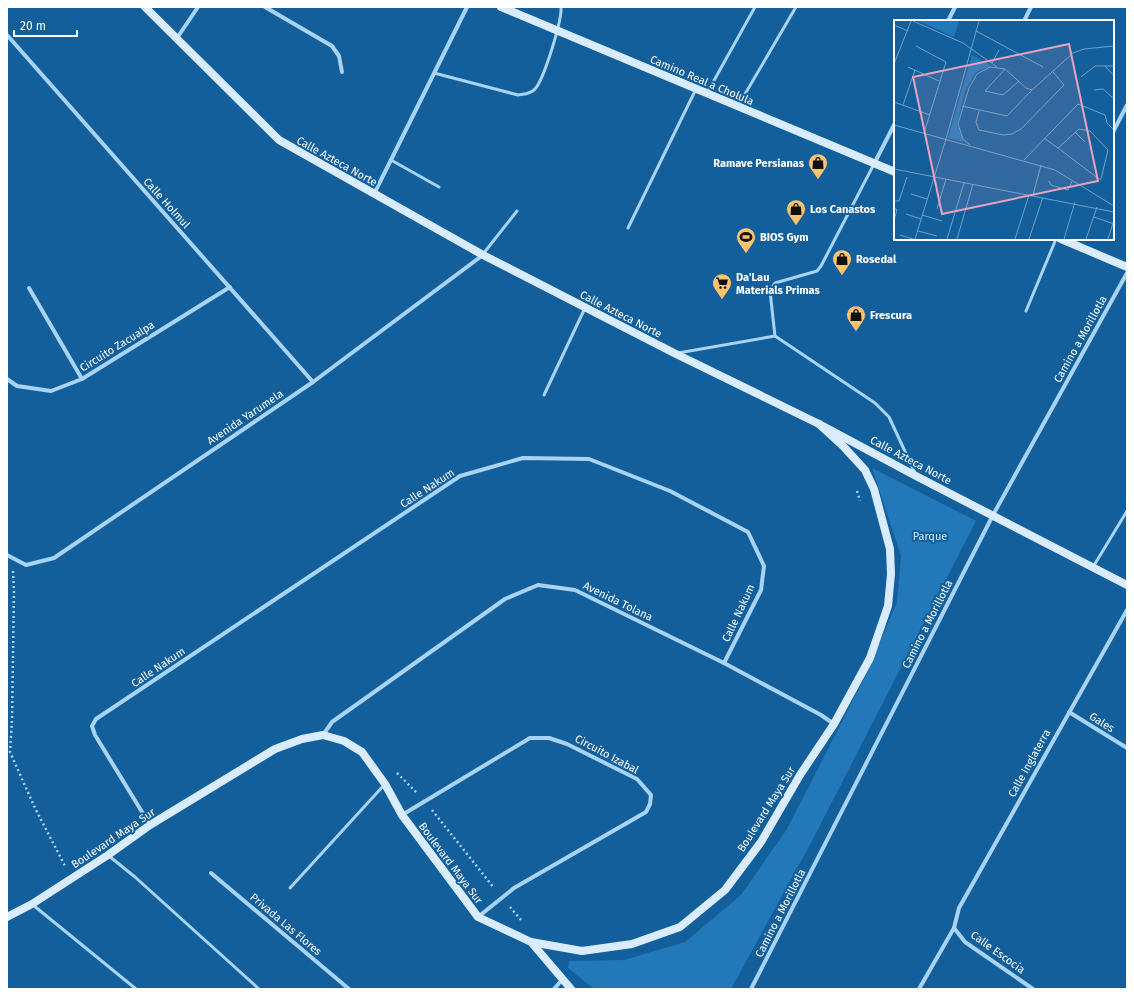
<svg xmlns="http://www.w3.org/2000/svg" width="1134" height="996" viewBox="0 0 1134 996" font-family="'Fira Sans',sans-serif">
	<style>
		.park { fill: #2278b9 }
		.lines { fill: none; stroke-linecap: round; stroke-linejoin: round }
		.path { stroke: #a8d3f4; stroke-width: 2.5; stroke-dasharray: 2 3; stroke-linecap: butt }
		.lane { stroke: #a8d3f4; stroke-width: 3 }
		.street { stroke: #a8d3f4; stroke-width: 4 }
		.secondary { stroke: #d8ecfd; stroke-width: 8 }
		.labels { text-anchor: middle; stroke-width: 4; stroke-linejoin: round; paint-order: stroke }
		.street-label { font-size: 11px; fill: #fff; stroke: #135f9c }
		.poi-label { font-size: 11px; font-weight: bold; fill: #fff; stroke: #135f9c; text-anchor: start }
		.park-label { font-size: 11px; fill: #d0eafd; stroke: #135f9c }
		.inset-road { fill: none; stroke: #719fc4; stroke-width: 1 }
		.view { fill: #e7a3bd; fill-opacity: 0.15; stroke: #e7a3bd; stroke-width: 2 }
		.inset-edge { fill: none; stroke: #fff; stroke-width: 2 }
	</style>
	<rect width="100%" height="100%" fill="#135f9c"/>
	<path class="park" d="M872 468 976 521 812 841 731 989H594L568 968 569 961 624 960 685 942 741 895 787 829 868 671 897 602 901 556Z"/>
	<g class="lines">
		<g class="path">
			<path d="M857 491 860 501"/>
			<path d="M13 571 14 591 12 720 10 752 35 808 65 866"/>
			<path d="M397 773 416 792"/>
			<path d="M432 810 494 888"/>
			<path d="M510 907 521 920"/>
		</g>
		<g class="lane">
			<path d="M434 73 518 95C524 94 531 94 535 89 544 79 562 21 561 7"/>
			<path d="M707 93 755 7"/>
			<path d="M738 106 796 7"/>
			<path d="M391 160 439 187"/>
			<path d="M628 228 696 89"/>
			<path d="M483 254 517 211"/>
			<path d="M1026 311 1056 239"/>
			<path d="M775 336 770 291 775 283 817 271 821 266 874 164"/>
			<path d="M678 353 775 336 875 403 889 417 915 473"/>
			<path d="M544 395 585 308"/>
			<path d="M1093 567 1127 511"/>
			<path d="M109 856 135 877 259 989"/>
			<path d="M290 888 385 784"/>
			<path d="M33 905 136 989"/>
		</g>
		<g class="street">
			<path d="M265 7 332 46 339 56 342 72"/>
			<path d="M948 21 955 7"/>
			<path d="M1024 21 1031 7"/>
			<path d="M7 35 313 382"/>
			<path d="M177 38 198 7"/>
			<path d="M1113 132 1127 105"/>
			<path d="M874 164 895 123"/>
			<path d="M374 194 467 7"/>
			<path d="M29 288 82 379"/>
			<path d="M7 379 17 386 51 391 82 379 230 287"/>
			<path d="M7 555 26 565 54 558 313 382 483 255"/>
			<path d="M1069 712 1127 748"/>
			<path d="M323 735 332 722 505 599 538 585 575 590 724 663 821 715 834 724"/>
			<path d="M402 815 530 738H549L567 744 637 779 651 795 650 804 646 812 514 888 478 917"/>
			<path d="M150 825 95 735 92 726 96 719 460 476 523 458 589 459 670 491 748 532 764 566 761 590 724 663"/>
			<path d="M211 873 349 989"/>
			<path d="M954 928 965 942 1033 989"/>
			<path d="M554 989 562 980"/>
			<path d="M751 989 993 515 1127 273"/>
			<path d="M919 989 954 928 959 908 1127 610"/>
		</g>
		<g class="secondary">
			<path d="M145 7 279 140 483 255 674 353 819 424 916 476 1127 585"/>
			<path d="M501 7 895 172"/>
			<path d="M1061 239 1127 267"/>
			<path d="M7 917 32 904 108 855 150 825 275 749 302 739 323 735 344 741 362 752 385 784 402 815 478 917 531 942 582 951 632 944 680 927 725 890 761 842 800 775 834 724 870 658 888 606 891 574 890 549 874 489 865 470 843 446 819 424"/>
			<path d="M531 942 571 989"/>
		</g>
	</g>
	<defs>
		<symbol id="shop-pin" viewBox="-11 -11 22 30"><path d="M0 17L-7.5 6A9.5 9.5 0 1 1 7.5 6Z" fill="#ffc36b" stroke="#135f9c"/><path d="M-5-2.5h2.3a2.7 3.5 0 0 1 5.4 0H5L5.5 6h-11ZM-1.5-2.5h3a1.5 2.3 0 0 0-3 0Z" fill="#111"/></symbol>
		<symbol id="stadium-pin" viewBox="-11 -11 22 30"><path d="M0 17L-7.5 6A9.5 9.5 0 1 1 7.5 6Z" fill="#ffc36b" stroke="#135f9c"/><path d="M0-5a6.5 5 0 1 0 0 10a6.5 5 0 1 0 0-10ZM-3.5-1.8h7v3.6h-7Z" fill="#111"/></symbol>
		<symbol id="supermarket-pin" viewBox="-11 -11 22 30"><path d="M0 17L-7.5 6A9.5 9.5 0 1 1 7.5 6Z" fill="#ffc36b" stroke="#135f9c"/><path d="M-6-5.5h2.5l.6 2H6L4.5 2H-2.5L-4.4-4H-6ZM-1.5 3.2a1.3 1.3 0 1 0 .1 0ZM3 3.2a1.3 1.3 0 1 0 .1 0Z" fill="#111"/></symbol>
	</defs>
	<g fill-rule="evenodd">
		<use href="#shop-pin" x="807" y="152" width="22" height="30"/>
		<use href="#shop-pin" x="785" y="198" width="22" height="30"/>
		<use href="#stadium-pin" x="735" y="226" width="22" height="30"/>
		<use href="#shop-pin" x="831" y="248" width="22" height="30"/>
		<use href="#supermarket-pin" x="711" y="272" width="22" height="30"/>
		<use href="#shop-pin" x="845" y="304" width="22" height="30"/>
	</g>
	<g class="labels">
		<g class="street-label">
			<text transform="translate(702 80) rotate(23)" y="4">Camino Real a Cholula</text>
			<text transform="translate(337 161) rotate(29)" y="4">Calle Azteca Norte</text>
			<text transform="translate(167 203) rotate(48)" y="4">Calle Holmul</text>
			<text transform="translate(621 314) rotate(27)" y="4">Calle Azteca Norte</text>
			<text transform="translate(1080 339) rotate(-61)" y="4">Camino a Morillotla</text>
			<text transform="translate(117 346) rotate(-32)" y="4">Circuito Zacualpa</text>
			<text transform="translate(245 417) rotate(-34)" y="4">Avenida Yarumela</text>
			<text transform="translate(911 460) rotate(28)" y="4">Calle Azteca Norte</text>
			<text transform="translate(427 488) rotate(-33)" y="4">Calle Nakum</text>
			<text transform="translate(618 601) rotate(26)" y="4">Avenida Tolana</text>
			<text transform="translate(738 613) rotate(-65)" y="4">Calle Nakum</text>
			<text transform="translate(927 624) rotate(-63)" y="4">Camino a Morillotla</text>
			<text transform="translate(158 667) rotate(-34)" y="4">Calle Nakum</text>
			<text transform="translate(1102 722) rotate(32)" y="4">Gales</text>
			<text transform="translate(607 754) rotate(28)" y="4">Circuito Izabal</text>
			<text transform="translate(1029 763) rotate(-61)" y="4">Calle Inglaterra</text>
			<text transform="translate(766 809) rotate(-58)" y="4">Boulevard Maya Sur</text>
			<text transform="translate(113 838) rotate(-34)" y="4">Boulevard Maya Sur</text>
			<text transform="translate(451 863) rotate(53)" y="4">Boulevard Maya Sur</text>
			<text transform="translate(780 913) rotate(-63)" y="4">Camino a Morillotla</text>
			<text transform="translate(286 924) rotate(40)" y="4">Privada Las Flores</text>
			<text transform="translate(998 952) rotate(36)" y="4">Calle Escocia</text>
		</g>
		<g class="poi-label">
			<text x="804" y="167" text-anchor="end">Ramave Persianas</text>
			<text x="810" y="213">Los Canastos</text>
			<text x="760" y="241">BIOS Gym</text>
			<text x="856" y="263">Rosedal</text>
			<text x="736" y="281">Da'Lau<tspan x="736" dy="13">Materials Primas</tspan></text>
			<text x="870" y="319">Frescura</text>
		</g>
		<g class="park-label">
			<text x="930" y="540">Parque</text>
		</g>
	</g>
	<g transform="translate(894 20)">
		<rect width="220" height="220" fill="#135f9c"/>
		<path d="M25 1H65L60 17ZM78 35 97 46 82 52 71 70 63 105 70 122 54 118Z" fill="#2278b9"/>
		<path class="inset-road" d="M19 1 69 23 103 47M0 5 14 11M82 11 149 47M22 26 52 42 30 113M98 43 105 30M0 44 17 1M211 46 220 56M14 47 45 61M111 49 91 71 109 75 125 61M187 57 201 46H220M200 70 209 69 220 79M0 82 36 95M9 85 21 50M68 86 113 96 138 70M85 91 82 102 85 110 109 115 118 114 127 109 170 65 159 52M0 105 161 150 220 186M181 112 191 122M150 118 164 128 205 159H207L214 130 196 111 185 109 164 128M76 125 69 119 64 104 75 68 83 54 96 47 111 49 132 68 138 70 179 33 190 29 220 26M130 140 184 84 211 95 213 103 220 110M0 149 220 192M155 161 157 165 174 170 178 161M17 174 33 179M139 175 147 145M0 181H5L13 157M0 187 3 190 0 200M43 189 52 159M12 194 27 199M28 195 48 201M200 197 220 204M24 211 43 216M6 215 19 219M21 219 52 119 85 1M53 219 70 163M63 219 79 164M121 219 135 175M135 219 149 177M170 219 181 182M192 219 203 187M214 219 220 200"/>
		<path class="view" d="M175 24 204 161 48 194 19 57Z"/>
		<rect width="220" height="220" class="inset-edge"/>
	</g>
	<rect width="1134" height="996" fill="none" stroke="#ffffff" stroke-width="16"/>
	<path d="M14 30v6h63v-6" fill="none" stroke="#ffffff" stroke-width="2"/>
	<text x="20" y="30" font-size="12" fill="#ffffff" stroke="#135f9c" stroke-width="3" paint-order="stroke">20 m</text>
</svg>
